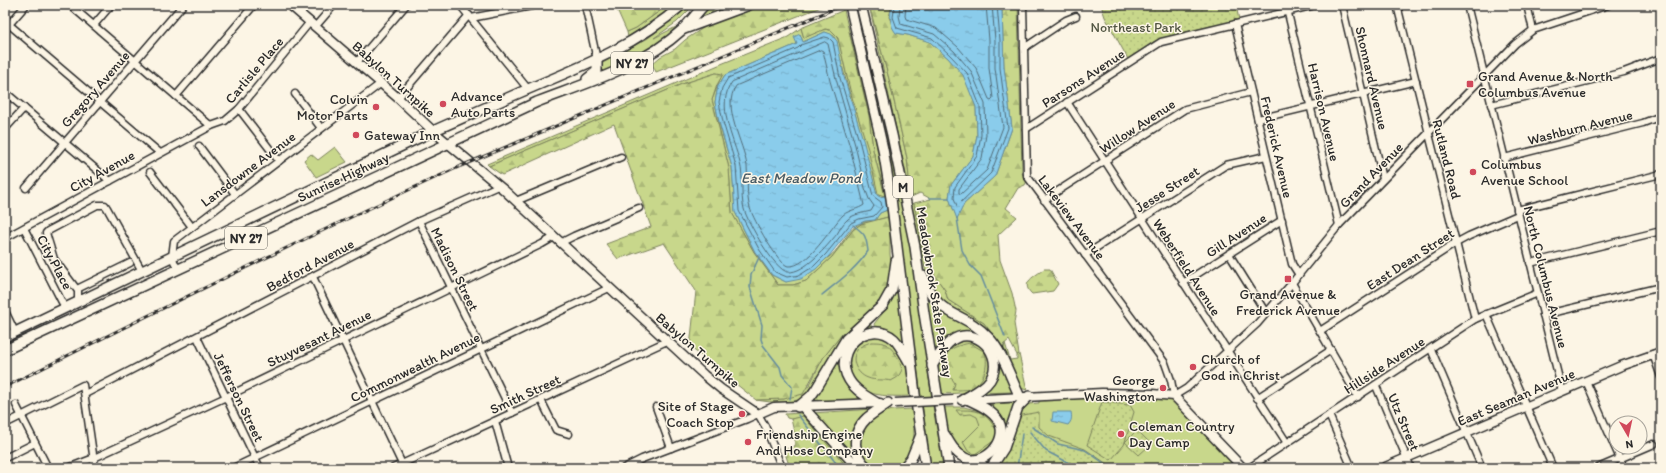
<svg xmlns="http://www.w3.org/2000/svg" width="1666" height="473" viewBox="0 0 1666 473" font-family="Itim,sans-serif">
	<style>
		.grass { fill: #c8d78b; stroke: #7a815b }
		.forest { fill: url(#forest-firs); stroke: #7a815b }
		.park { fill: url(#park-dots); stroke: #7a815b }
		.water { fill: url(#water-ripples); stroke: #648c9e }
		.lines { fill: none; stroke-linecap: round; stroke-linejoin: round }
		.shore { stroke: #516b78; stroke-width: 1 }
		.stream { stroke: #648c9e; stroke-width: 1.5 }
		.minor-casing { stroke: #2b2b2b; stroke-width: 9 }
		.major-casing { stroke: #2b2b2b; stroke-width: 11 }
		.highway-casing { stroke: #2b2b2b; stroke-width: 12 }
		.minor { stroke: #fcf5e5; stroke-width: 6 }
		.major { stroke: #fcf5e5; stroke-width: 8 }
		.highway { stroke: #fcf5e5; stroke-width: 9 }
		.rail-casing { stroke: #2b2b2b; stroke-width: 3 }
		.rail { stroke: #fcf5e5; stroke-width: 1.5; stroke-dasharray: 4.5; stroke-linecap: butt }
		.major-bridge-casing { stroke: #2b2b2b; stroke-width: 11; stroke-linecap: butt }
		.major-bridge { stroke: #fcf5e5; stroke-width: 8 }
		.poi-dot { fill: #d1495b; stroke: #fcf5e5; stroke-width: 1.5 }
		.labels { text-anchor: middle; stroke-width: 3; stroke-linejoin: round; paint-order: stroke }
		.shield { fill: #fcf5e5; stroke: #6a6863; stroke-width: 1 }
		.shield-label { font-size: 13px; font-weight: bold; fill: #2b2b2b }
		.park-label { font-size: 14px; fill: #525643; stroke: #fcf5e5 }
		.street-label { font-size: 14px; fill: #2b2b2b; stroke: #fcf5e5 }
		.poi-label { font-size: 14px; fill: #2b2b2b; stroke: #fcf5e5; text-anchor: start }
		.water-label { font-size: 15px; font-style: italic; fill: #485b65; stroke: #fcf5e5 }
	</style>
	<defs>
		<pattern id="forest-firs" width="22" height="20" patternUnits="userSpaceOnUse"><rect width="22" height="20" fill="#c8d78b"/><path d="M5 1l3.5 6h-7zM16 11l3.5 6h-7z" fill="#acb978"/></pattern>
		<pattern id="park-dots" width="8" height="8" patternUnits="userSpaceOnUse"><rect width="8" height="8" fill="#c8d78b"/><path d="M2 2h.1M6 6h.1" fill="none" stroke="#acb978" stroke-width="1.8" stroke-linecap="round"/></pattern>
		<pattern id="water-ripples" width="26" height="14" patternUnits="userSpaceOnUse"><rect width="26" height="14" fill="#8acceb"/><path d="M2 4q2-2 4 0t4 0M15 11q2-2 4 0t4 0" fill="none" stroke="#77afca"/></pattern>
	</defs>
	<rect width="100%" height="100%" fill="#fcf5e5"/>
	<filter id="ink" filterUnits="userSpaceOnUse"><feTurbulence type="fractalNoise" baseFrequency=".025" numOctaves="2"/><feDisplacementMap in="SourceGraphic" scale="8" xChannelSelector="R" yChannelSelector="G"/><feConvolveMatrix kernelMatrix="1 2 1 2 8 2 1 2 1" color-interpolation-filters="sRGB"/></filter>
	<g filter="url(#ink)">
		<g class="grass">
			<path d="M668 5H674L664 13 628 37 627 32 636 28Z"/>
			<path d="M691 5H694L677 22 654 38 676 27 677 28C656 49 628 62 601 74L600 71 601 64 648 38Z"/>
			<path d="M710 5H743L702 20 700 16Z"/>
			<path d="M870 9 889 79 907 158 911 197Z"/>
			<path d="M846 20 868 100 886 196 880 197 877 195 834 36 825 32 803 42 800 34 797 44 725 75 718 86 715 102 719 123 732 167 735 212 755 252 772 275 786 282C800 274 816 267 829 257 847 243 847 221 875 220L880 213 887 210 888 217 861 224 853 230 832 257 806 281 793 285H778L754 252 732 213 729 168 712 100 722 74 716 73 682 84 489 166 487 164 721 64 788 37 801 28 804 38C811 35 823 27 830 30 840 36 841 50 843 60 853 102 866 143 882 183L873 150 869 116Z"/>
			<path d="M859 20H860C882 107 902 194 916 283 926 344 930 407 945 468H931L886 142Z"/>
			<path d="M335 147 347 162 316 177 304 160 311 154 318 160Z"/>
			<path d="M914 203 923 252 935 276 945 290 948 300 984 323 1004 348 1005 343 1010 360 1017 359V355L1019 354 1027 390 1020 388 995 339 945 307 933 293 926 273 911 204Z"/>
			<path d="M895 286 899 296 907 356 875 328 874 324 890 304Z"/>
			<path d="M924 286 993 346 1014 392 976 393 994 379 993 349 963 334 935 358Z"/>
			<path d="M860 321 807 397C791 404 774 403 756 400L784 399 809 386 823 358 842 334Z"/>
			<path d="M870 321 872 330 861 333 841 362 865 398 855 400 811 402 845 344Z"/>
			<path d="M877 334C880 336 885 336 889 338 906 347 908 379 910 396 889 397 854 397 848 371 846 366 847 360 847 355L865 336Z"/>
			<path d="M967 339 986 347 992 369C991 372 989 378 987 380 975 395 956 393 941 394 938 376 934 352 954 342 958 340 963 340 967 339Z"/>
			<path d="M1039 395 1174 396 1243 468H1023L1000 462 1022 408 1029 404 1039 403Z"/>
			<path d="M1019 402 988 468 981 461 1004 434 987 405Z"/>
			<path d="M944 407H964L983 412 985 411 997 425 996 445 977 457 967 456 956 448 949 436Z"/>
			<path d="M874 409 854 436 864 468 812 413Z"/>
			<path d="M912 409C914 424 919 464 897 468 889 469 880 468 872 468L861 458 857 444 866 423 885 412 893 410Z"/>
			<path d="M800 413 805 415 854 468H848L803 417 791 419 787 418 785 414Z"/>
		</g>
		<g class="forest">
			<path d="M615 5H668L636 28 627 32Z"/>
			<path d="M764 5H826L656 72 652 64 660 57 675 49 685 40 706 26Z"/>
			<path d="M869 5H892L889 17 896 33 908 35 930 42 948 58 964 75 976 107 977 135 973 156 951 185 950 191 949 198 957 218 964 204 995 176 1012 128 1004 68 1002 11 1000 5H1018L1022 173 1027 181 1025 185 1018 188 1006 208 1017 217 998 235 1000 260 1012 293 1016 311 1014 323 1019 354 1017 355 1009 340 1003 345 1004 349 984 323 948 300 945 290 935 276 923 252 914 203 931 199 920 193 911 197 907 158 889 79Z"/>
			<path d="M844 10 869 116 873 150 885 196 878 194 868 149 851 94 838 38 830 30 825 29 804 38 801 28Z"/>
			<path d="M716 73 723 74 717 85 712 100 729 168 732 213 754 252 778 285H793L806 281 832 257 853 230 861 224 888 217 890 230V254L892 270 887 290 873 310 842 334 823 358 803 394 784 399 756 400 690 347 696 291 664 243 618 259 606 244 651 227 614 124 502 175 489 166 682 84Z"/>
			<path d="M1044 269H1050L1058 284 1053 291 1032 294C1019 282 1036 276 1044 269Z"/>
			<path d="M871 342C875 342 881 342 884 343 894 348 900 361 902 370L898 377 891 381C884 379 875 381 868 378 856 374 848 357 860 347 863 345 868 343 871 342Z"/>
			<path d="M970 343 985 352C989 367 984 383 969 389 965 390 958 390 953 390L955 383 952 379 943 373C943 352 949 347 970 343Z"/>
			<path d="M956 410C979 410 984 410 997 431L995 440 975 454 968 451 963 442 980 425 977 417 971 414 960 415Z"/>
			<path d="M803 416 848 468H790L784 450 795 446V436L791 419Z"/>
		</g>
		<g class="park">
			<path d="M1101 5H1236L1239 20 1177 34 1155 41 1128 59 1105 17Z"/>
			<path d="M1102 402 1130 405 1134 412 1124 445 1111 460 1087 445Z"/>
			<path d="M1039 412V427L1049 436 1085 449 1113 468H995L1017 416Z"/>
			<path d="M1137 430 1151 444 1139 455 1125 442Z"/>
		</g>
		<g class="water">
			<path d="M892 5H1000L1002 11 1004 67 1012 128 995 176 964 204 957 219 949 198 950 191 951 185 973 156 977 135 976 107 963 75 948 58 930 42 908 35 896 33C889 25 890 15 892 5Z"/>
			<path d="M825 32 831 34 837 41 844 77 864 143 877 195 880 197 885 196 887 210 880 213 875 220 865 221 853 226 829 256 816 269 801 279 786 282 772 275 755 252 735 212 732 167 719 122 715 102 718 86 725 75 797 44 794 37 800 34 803 42Z"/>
			<path d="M1053 412H1071C1072 417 1072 421 1068 425L1052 421Z"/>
		</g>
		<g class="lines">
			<g class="shore">
				<path d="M895 5 893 17 897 28 932 38 950 55 967 73 980 106 981 135 977 156 955 187 954 198 957 206 991 173 1008 128 1000 68V40L997 5"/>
				<path d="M900 5 899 16 901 24 934 34 954 51 971 71 985 104 986 135 982 158 959 189V193L961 194 987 170 1003 127 995 68V40L992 5"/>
				<path d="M906 5 905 16 906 19 936 28 958 47 976 68 989 99 991 100 993 98 989 68V40L986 5"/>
				<path d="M825 37 829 38 833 42 840 78 860 144 873 196 881 202 882 207 874 216 859 219 851 223 826 254 814 266 800 275 787 277 775 272 759 249 739 211 736 166 723 122 719 102 722 88 728 78 798 48 801 45Z"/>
				<path d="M825 42 828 44 836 79 855 145 865 188 869 199 874 206 871 211C863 213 854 214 848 219 843 223 840 229 837 234 827 246 805 273 788 272 775 271 747 221 744 209 740 194 744 178 740 163 734 139 715 105 732 82Z"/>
				<path d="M821 50 823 51 830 81 850 147 864 205C859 209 849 210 843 215 831 227 808 268 788 266 778 264 753 219 750 208 746 195 748 179 747 166 744 143 721 107 736 86Z"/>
			</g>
			<g class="stream">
				<path d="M929 198H949"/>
				<path d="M957 218 962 250 970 265 981 276 1005 337"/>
				<path d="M760 255 751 275 750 287 762 325 761 339 763 345 780 367 782 375 792 387 790 399"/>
				<path d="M822 295C839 281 856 269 868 251 866 235 865 234 853 225"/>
				<path d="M798 415 840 468"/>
				<path d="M1032 427 1058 444 1085 450 1111 468"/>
				<path d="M1030 432 1046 451 1069 463 1076 468"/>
				<path d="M1017 468 1022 434"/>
			</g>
			<defs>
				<g id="minor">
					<path d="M70 5 211 126"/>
					<path d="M460 5 528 89"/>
					<path d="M585 5 597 60"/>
					<path d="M1023 5 1027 176 1165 363 1171 380 1174 396 1187 388 1257 324 1292 283 1339 225 1515 44 1533 30 1608 5"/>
					<path d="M1286 5 1339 225"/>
					<path d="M1342 5 1383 179"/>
					<path d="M1397 5 1475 319"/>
					<path d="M1467 5 1562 391"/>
					<path d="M1527 5 1533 30"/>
					<path d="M471 18 537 5"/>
					<path d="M5 21 160 153"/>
					<path d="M1235 24 1292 264 1299 275"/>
					<path d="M94 25 111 5"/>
					<path d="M315 27 334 5"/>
					<path d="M5 29 26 5"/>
					<path d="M1024 48 1066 20 1076 16"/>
					<path d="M357 62 406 5"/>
					<path d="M5 92 110 181"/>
					<path d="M295 94 321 128"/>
					<path d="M176 96 254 5"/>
					<path d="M398 98 469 15"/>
					<path d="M1067 102 1287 443"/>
					<path d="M1491 105 1624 72 1661 58"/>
					<path d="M239 109 279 161"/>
					<path d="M1258 119 1416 81"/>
					<path d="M5 129 24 108"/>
					<path d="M1026 129 1161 42 1315 5"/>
					<path d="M199 146 235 194"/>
					<path d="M1504 158 1643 123 1661 116"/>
					<path d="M150 172 192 227"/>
					<path d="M26 188 183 5"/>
					<path d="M1044 200 1185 109 1251 92"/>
					<path d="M516 201 621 157"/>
					<path d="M1517 210 1661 174"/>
					<path d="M419 221 512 413"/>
					<path d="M24 228 65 308"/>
					<path d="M5 238 211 126 225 121 239 109 310 22"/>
					<path d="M560 243 574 236 639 208"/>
					<path d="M1229 254 1266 313"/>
					<path d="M1085 255 1226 165 1266 156"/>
					<path d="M1530 263 1661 231"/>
					<path d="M178 270 172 257 174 241 380 84"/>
					<path d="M313 277 402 464"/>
					<path d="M1183 283 1282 220"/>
					<path d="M1292 283 1358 397"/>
					<path d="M77 289 130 263"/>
					<path d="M78 302V291L54 259 46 233 48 231 97 205H105L107 208 142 271"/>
					<path d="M5 311 15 332"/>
					<path d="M1486 314 1553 468"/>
					<path d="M1543 315 1661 287"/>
					<path d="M1320 331 1456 243 1469 236 1518 215"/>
					<path d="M197 337 260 468"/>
					<path d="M1431 349 1482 468"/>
					<path d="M1653 354 1661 377"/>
					<path d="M1586 381 1624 468"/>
					<path d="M1376 386 1411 468"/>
					<path d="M85 394 419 221 498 186"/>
					<path d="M1257 398 1331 350"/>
					<path d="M541 400 556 430 569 434"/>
					<path d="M16 405 48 468"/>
					<path d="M656 407 671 448"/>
					<path d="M1329 415 1352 468"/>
					<path d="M495 421 508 468"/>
					<path d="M5 424 83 385 95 468"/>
					<path d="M5 458 35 443"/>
					<path d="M68 468 94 458 226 397 542 244 554 237"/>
					<path d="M233 468 609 288"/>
					<path d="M393 468 667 341"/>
					<path d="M624 468 642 459 747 419 758 414 765 426 782 468"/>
					<path d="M773 468 781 465"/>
					<path d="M1249 468 1475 319 1538 293"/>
					<path d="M1598 468 1654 444"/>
				</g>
				<g id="major">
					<path d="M290 5 398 98 433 131 504 190 704 375 721 389 758 414 774 407 880 403"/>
					<path d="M967 400 1102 393 1152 394 1174 396 1243 468"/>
					<path d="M1383 468 1621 366 1661 352"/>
				</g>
				<g id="highway">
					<path d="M850 5 883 149 891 198 916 402 926 468"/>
					<path d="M861 5 892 135 915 247 924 313 949 468"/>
					<path d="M684 29 749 5"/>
					<path d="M587 79 597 71V60"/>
					<path d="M923 276C937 319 963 310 988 337 1002 350 1011 379 1020 397"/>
					<path d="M5 337 433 131C467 116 500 101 533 87 586 65 639 43 682 5"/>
					<path d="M5 350 537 102C586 83 642 67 682 30 690 22 697 13 704 5"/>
					<path d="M932 366C938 357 942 348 951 341 975 323 1006 355 990 380 984 389 972 394 962 400"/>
					<path d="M877 403C867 397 855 390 849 380 831 350 868 317 894 339 900 345 905 355 909 362"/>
					<path d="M798 407 811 396 816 389 846 339 883 305 892 289 896 261"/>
					<path d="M803 407 858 468"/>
					<path d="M945 435C950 444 955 453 965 458 983 467 1009 442 999 422 993 411 980 405 969 400"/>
					<path d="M976 460 983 466V468"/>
					<path d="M868 468C852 455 851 433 867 418 873 413 881 408 888 403"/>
					<path d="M903 468 911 459 920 437"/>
					<path d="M991 468 1004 448 1018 407 1029 396"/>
				</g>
			</defs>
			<use href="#minor" class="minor-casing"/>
			<use href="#major" class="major-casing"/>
			<use href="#highway" class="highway-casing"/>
			<use href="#minor" class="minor"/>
			<use href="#major" class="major"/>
			<use href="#highway" class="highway"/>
			<defs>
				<path id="rail" d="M5 387C156 311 307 236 461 166L843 5"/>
			</defs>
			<use href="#rail" class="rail-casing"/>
			<use href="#rail" class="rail"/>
			<defs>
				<path id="major-bridge" d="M895 403 954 400"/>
			</defs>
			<use href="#major-bridge" class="major-bridge-casing"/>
			<use href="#major-bridge" class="major-bridge"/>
		</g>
	</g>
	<g class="poi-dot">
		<rect x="1466" y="80" width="8" height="8" rx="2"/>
		<circle cx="443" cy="104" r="4"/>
		<circle cx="376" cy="107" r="4"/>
		<circle cx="356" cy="135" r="4"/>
		<circle cx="1473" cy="172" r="4"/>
		<rect x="1284" y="275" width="8" height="8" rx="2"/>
		<circle cx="1193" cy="367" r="4"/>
		<circle cx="1163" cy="388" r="4"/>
		<circle cx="742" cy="414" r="4"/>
		<circle cx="1121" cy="434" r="4"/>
		<circle cx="748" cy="442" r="4"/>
	</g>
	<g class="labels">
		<g class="shield">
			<rect x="611" y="52" width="42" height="22" rx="3"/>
			<rect x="893" y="176" width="20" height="22" rx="3"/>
			<rect x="225" y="227" width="42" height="22" rx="3"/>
		</g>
		<g class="shield-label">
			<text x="632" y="68">NY 27</text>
			<text x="903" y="192">M</text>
			<text x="246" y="243">NY 27</text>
		</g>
		<g class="park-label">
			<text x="1136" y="32">Northeast Park</text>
		</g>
		<g class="street-label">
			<text transform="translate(254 70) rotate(-50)" y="5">Carlisle Place</text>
			<text transform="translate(1083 78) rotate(-33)" y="5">Parsons Avenue</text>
			<text transform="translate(1372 78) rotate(77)" y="5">Shonnard Avenue</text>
			<text transform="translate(394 79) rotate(42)" y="5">Babylon Turnpike</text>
			<text transform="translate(95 89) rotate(-49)" y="5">Gregory Avenue</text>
			<text transform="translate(1324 112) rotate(77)" y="5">Harrison Avenue</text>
			<text transform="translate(1137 126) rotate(-33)" y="5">Willow Avenue</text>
			<text transform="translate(1580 127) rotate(-14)" y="5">Washburn Avenue</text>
			<text transform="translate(1277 147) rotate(77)" y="5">Frederick Avenue</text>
			<text transform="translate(1447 159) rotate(76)" y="5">Rutland Road</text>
			<text transform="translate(248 169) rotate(-37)" y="5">Lansdowne Avenue</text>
			<text transform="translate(102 171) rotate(-29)" y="5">City Avenue</text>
			<text transform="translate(1371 175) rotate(-46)" y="5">Grand Avenue</text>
			<text transform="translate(343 177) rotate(-25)" y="5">Sunrise Highway</text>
			<text transform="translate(1167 189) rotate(-33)" y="5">Jesse Street</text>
			<text transform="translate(1072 217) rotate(53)" y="5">Lakeview Avenue</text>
			<text transform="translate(1236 235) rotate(-33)" y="5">Gill Avenue</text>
			<text transform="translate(1410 259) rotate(-33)" y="5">East Dean Street</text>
			<text transform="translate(55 262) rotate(62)" y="5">City Place</text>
			<text transform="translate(310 265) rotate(-28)" y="5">Bedford Avenue</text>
			<text transform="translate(1187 267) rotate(57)" y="5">Weberfield Avenue</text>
			<text transform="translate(455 269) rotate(64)" y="5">Madison Street</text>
			<text transform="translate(1546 277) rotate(76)" y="5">North Columbus Avenue</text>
			<text transform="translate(935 292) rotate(81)" y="5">Meadowbrook State Parkway</text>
			<text transform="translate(319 338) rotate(-26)" y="5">Stuyvesant Avenue</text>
			<text transform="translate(698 350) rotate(41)" y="5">Babylon Turnpike</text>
			<text transform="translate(1384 365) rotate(-33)" y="5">Hillside Avenue</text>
			<text transform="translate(415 367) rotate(-26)" y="5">Commonwealth Avenue</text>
			<text transform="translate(525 394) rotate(-25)" y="5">Smith Street</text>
			<text transform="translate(239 397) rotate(64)" y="5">Jefferson Street</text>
			<text transform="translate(1516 397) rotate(-23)" y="5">East Seaman Avenue</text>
			<text transform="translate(1404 422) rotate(67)" y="5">Utz Street</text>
		</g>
		<g class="poi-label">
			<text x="1478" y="81">Grand Avenue &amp; North<tspan x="1478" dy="16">Columbus Avenue</tspan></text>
			<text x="451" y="101">Advance<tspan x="451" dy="16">Auto Parts</tspan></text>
			<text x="368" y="104" text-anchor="end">Colvin<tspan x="368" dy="16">Motor Parts</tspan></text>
			<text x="364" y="140">Gateway Inn</text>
			<text x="1481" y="169">Columbus<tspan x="1481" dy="16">Avenue School</tspan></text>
			<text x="1288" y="299" text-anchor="middle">Grand Avenue &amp;<tspan x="1288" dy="16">Frederick Avenue</tspan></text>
			<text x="1201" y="364">Church of<tspan x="1201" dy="16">God in Christ</tspan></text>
			<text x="1155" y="385" text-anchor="end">George<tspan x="1155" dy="16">Washington</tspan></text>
			<text x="734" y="411" text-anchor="end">Site of Stage<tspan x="734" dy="16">Coach Stop</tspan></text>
			<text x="1129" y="431">Coleman Country<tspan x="1129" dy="16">Day Camp</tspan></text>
			<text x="756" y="439">Friendship Engine<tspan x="756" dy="16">And Hose Company</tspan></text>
		</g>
		<g class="water-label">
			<text x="801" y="183">East Meadow Pond</text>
		</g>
	</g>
	<rect width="1666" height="473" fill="none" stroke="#fcf5e5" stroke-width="20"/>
	<rect x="10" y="10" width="1646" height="453" fill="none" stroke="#2b2b2b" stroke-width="1.5" filter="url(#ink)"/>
	<g transform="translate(1628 435) rotate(171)"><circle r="19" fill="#fcf5e5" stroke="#a8a49b"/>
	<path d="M0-3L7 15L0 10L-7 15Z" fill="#d1495b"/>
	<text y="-6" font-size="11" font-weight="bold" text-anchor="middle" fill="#2b2b2b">N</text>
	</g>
</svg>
